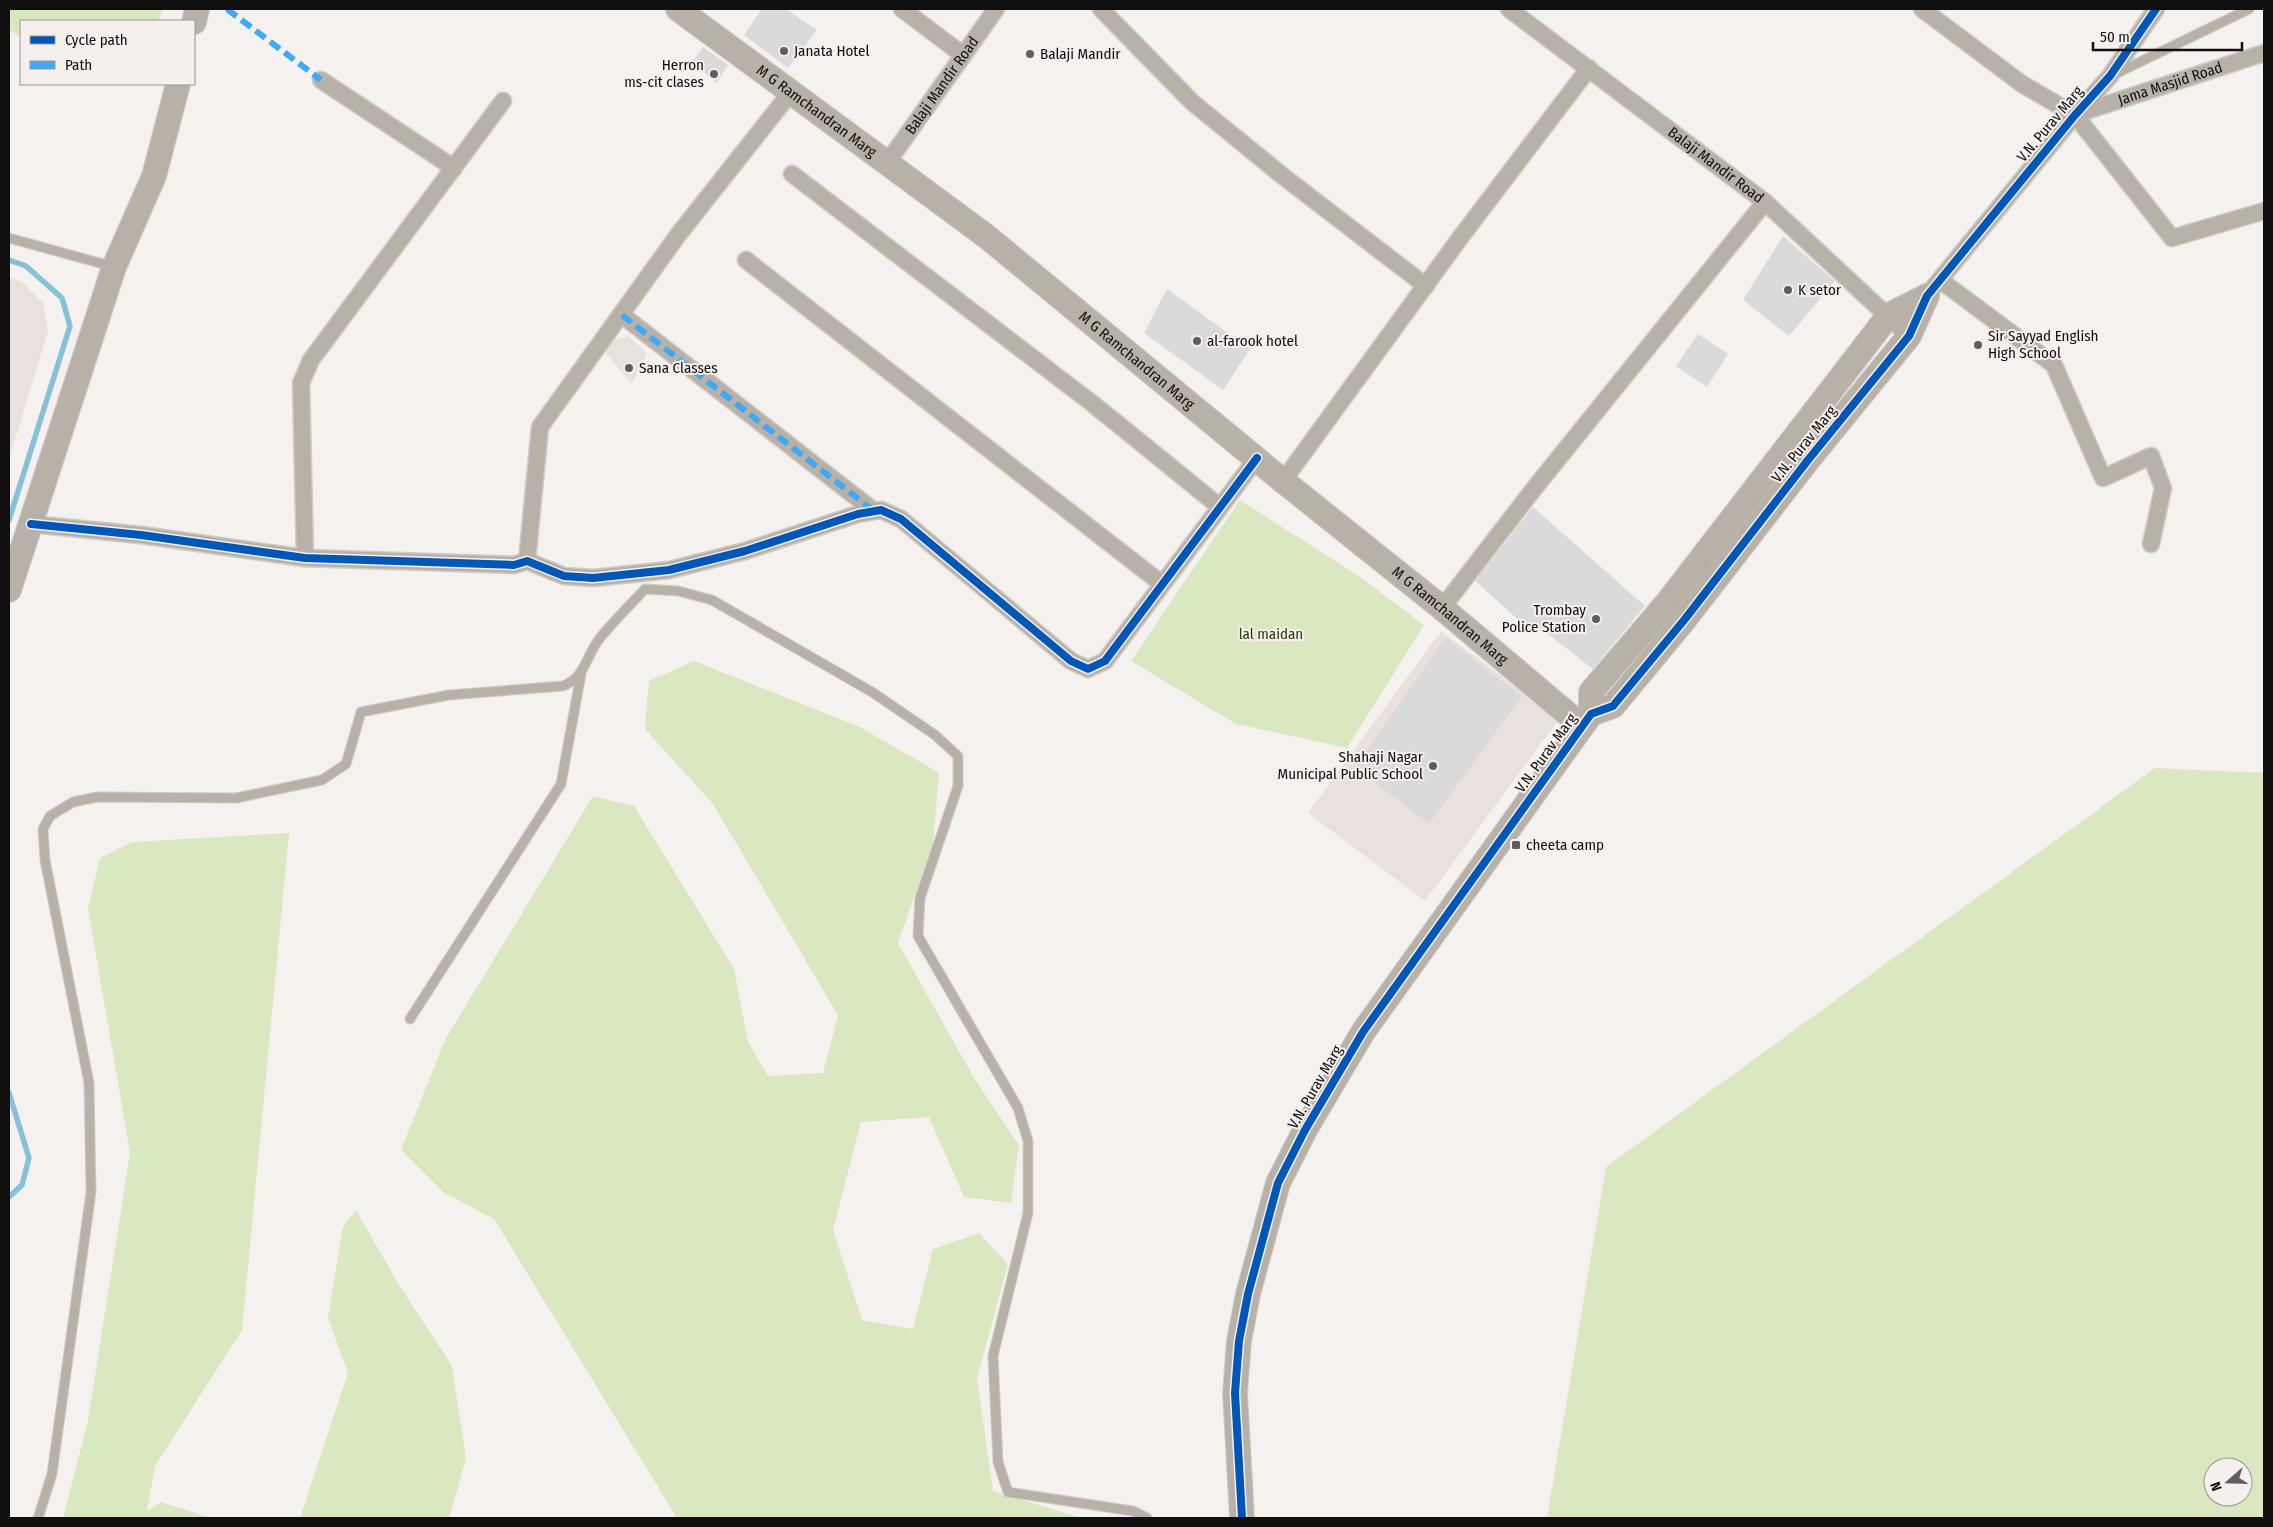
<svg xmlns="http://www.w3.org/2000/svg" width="2273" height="1527" viewBox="0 0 2273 1527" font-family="'Fira Sans Condensed',sans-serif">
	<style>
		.built { fill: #e9e1dd }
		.green { fill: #dae8c1; fill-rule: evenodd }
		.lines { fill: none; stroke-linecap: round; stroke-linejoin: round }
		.stream { stroke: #86c1db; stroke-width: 5.5 }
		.building { fill: #dcdad9 }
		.lane-casing { stroke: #cfcdcc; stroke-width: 11 }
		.street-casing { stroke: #cfcdcc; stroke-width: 19 }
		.secondary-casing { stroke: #cfcdcc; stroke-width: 26 }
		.lane { stroke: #b8b1a7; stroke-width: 9 }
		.street { stroke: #b8b1a7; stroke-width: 16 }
		.secondary { stroke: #b8b1a7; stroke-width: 24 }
		.quiet { stroke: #3fa9f5; stroke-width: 6; stroke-dasharray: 12 6; stroke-linecap: butt }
		.cycleway-casing { stroke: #f5f0ee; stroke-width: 11 }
		.cycleway { stroke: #0057b8; stroke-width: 8 }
		.poi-dot { fill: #605d5d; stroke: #f5f0ee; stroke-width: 2 }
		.labels { text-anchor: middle; stroke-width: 4; stroke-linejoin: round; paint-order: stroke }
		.poi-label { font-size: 15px; fill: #100e0e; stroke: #f5f0ee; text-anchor: start }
		.street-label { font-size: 15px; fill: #100e0e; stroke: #f5f0ee }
		.park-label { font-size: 15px; fill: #293b06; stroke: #f5f0ee }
	</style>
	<rect width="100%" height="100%" fill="#f4f1ef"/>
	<g class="built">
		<path d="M9 278 21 281 43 303 48 331 9 459Z"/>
		<path d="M628 336 647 353 632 384 599 345Z"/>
		<path d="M1441 631 1559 719 1425 901 1308 813Z"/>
	</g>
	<g class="green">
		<path d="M9 9H164L158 21H21V37L9 30Z"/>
		<path d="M1240 500 1363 579 1424 625 1347 748 1236 724 1131 661Z"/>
		<path d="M694 661 862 728 939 773 933 843 898 943 974 1078 1019 1145 1011 1203 964 1197 929 1117 861 1122 833 1230 862 1320 913 1329 933 1249 979 1233 1008 1264 977 1378 993 1491 1081 1518H677L494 1219 443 1192 401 1150 445 1040 593 796 634 806 734 969 748 1042 768 1076 823 1073 838 1015 713 804 645 729 649 681Z"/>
		<path d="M2155 768 2264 773V1518H1547L1606 1167ZM2213 1467H2243V1497H2213Z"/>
		<path d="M289 833 242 1330 155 1466 147 1511 161 1502 211 1518H63L88 1421 130 1153 88 908 100 858 132 842Z"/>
		<path d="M356 1210 399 1285 452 1366 466 1459 449 1518H300L348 1373 328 1318 343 1227Z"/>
	</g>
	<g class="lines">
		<g class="stream">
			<path d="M9 260 26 266 62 298 70 326 9 520"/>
			<path d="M9 1093 29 1158 22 1185 9 1197"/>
		</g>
	</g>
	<g class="building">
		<path d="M762 9H786L817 30 788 68 744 35Z"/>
		<path d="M703 47 728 65 717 83 692 62Z"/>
		<path d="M1783 236 1835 281 1789 336 1743 300Z"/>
		<path d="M1167 289 1250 349 1223 390 1144 333Z"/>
		<path d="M1698 334 1728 354 1707 387 1676 366Z"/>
		<path d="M1533 507 1645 606 1593 669 1535 624 1530 630 1475 581Z"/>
		<path d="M1445 638 1522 696 1429 824 1355 767Z"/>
	</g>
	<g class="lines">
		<defs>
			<g id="lane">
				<path d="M2115 74 2249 9"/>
				<path d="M9 238 114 267"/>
				<path d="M410 1019 561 784 581 674"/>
				<path d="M38 1518 52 1474 91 1192 89 1083 45 860 43 829 50 816 73 802 97 797 236 798 322 780 346 764 361 712 449 695 563 686C586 677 586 655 600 638 614 621 630 605 645 589L678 591 712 600 872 692 935 735 958 756V786L920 898 918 936 1018 1108 1028 1141V1213L993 1356 998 1462 1008 1492 1133 1511 1147 1518"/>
			</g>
			<g id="street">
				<path d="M902 9 963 55"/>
				<path d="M1101 9 1192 102 1284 177 1426 286"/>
				<path id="s1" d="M1509 9 1765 202 1909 336"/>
				<path d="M1922 9 2022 84 2075 115 2172 238 2264 211"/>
				<path d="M321 80 454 168"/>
				<path id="s2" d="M2077 114 2264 53"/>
				<path id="s3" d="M887 163 996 9"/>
				<path d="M792 174 1093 404 1220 507"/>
				<path d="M746 260 1162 584"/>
				<path d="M1940 280 2054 365 2103 478 2151 456 2163 488 2151 544"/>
				<path d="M1933 288 2075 115 2110 76 2156 9"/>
				<path d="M622 315 874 511"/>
				<path d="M1283 481 1460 238 1589 68"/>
				<path d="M31 524 141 535 305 558 514 565 527 561 564 576 593 578 669 570 745 551 858 514 881 510 901 519 1071 661 1088 669 1105 661 1257 458"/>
				<path d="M305 558 301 383 311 360 503 101"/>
				<path d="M527 561 540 427 678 235 791 92"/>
				<path d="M1442 608 1533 490 1765 202"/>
			</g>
			<g id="secondary">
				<path id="s4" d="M678 9 986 236 1283 481 1442 608 1582 726"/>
				<path d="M194 22 197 9"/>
				<path d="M9 590 114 267 154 176 178 84"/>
				<path d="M1591 714V692L1667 603 1889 315 1927 296"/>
				<path d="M1242 1518 1235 1393 1239 1341 1248 1294 1278 1183 1305 1130 1363 1032 1591 714 1613 706 1685 619 1808 460 1909 336 1927 296"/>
			</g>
		</defs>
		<use href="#lane" class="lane-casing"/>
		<use href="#street" class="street-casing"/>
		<use href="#secondary" class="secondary-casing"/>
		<use href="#lane" class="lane"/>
		<use href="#street" class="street"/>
		<use href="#secondary" class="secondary"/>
		<g class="quiet">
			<path d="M227 9 321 80"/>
			<path d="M622 315 874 511"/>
		</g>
		<defs>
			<g id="cycleway">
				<path d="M31 524 141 535 305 558 514 565 527 561 564 576 593 578 669 570 745 551 858 514 881 510 901 519 1071 661 1088 669 1105 661 1257 458"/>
				<path d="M1242 1518 1235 1393 1239 1341 1248 1294 1278 1183 1305 1130 1363 1032 1591 714 1613 706 1685 619 1808 460 1909 336 1927 296 2075 115 2110 76 2156 9"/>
			</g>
		</defs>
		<use href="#cycleway" class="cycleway-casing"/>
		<use href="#cycleway" class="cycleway"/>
	</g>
	<g class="poi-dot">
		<circle cx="784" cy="51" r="5"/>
		<circle cx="1030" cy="54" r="5"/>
		<circle cx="714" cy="74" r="5"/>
		<circle cx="1788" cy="290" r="5"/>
		<circle cx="1197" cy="341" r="5"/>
		<circle cx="1978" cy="345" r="5"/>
		<circle cx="629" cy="368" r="5"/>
		<circle cx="1596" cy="619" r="5"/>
		<circle cx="1433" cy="766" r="5"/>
		<rect x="1511" y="840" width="10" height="10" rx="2.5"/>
	</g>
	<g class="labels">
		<g class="poi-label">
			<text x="794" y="56">Janata Hotel</text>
			<text x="1040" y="59">Balaji Mandir</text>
			<text x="704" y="70" text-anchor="end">Herron<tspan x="704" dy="17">ms-cit clases</tspan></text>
			<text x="1798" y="295">K setor</text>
			<text x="1988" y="341">Sir Sayyad English<tspan x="1988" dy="17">High School</tspan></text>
			<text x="1207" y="346">al-farook hotel</text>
			<text x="639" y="373">Sana Classes</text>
			<text x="1586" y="615" text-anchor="end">Trombay<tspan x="1586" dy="17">Police Station</tspan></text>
			<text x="1423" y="762" text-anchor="end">Shahaji Nagar<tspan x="1423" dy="17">Municipal Public School</tspan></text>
			<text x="1526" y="850">cheeta camp</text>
		</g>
		<g class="street-label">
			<text dy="5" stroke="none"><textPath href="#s2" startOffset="98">Jama Masjid Road</textPath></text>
			<text dy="5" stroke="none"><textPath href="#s3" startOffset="95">Balaji Mandir Road</textPath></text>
			<text dy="5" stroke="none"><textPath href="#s4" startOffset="172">M G Ramchandran Marg</textPath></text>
			<text transform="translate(2050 124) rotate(-50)" y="5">V.N. Purav Marg</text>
			<text dy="5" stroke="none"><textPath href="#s1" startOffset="259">Balaji Mandir Road</textPath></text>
			<text dy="5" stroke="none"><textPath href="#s4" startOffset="578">M G Ramchandran Marg</textPath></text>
			<text transform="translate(1804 444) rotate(-51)" y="5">V.N. Purav Marg</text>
			<text dy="5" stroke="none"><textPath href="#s4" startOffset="982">M G Ramchandran Marg</textPath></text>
			<text transform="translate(1546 753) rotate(-54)" y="5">V.N. Purav Marg</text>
			<text transform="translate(1315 1087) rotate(-60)" y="5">V.N. Purav Marg</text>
		</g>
		<g class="park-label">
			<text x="1271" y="639">lal maidan</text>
		</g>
	</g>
	<rect width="2273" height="1527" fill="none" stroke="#100e0e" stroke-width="20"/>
	<rect x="20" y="20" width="175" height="65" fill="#f5f0ee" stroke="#999694"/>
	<rect x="30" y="36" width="25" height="8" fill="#0057b8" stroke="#999694"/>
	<text x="65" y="45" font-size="15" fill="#100e0e">Cycle path</text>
	<rect x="30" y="61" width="25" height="8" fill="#3fa9f5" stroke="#999694"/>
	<text x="65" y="70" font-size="15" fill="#100e0e">Path</text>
	<g transform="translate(2228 1482) rotate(250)"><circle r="24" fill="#f5f0ee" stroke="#999694"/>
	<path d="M0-4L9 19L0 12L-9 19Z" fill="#605d5d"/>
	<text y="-8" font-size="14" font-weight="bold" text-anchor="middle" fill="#100e0e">N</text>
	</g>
	<path d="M2093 42v8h149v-8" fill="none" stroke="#100e0e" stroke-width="2.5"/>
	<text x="2100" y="42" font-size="15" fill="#100e0e" stroke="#f5f0ee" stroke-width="4" paint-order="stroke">50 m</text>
</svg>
